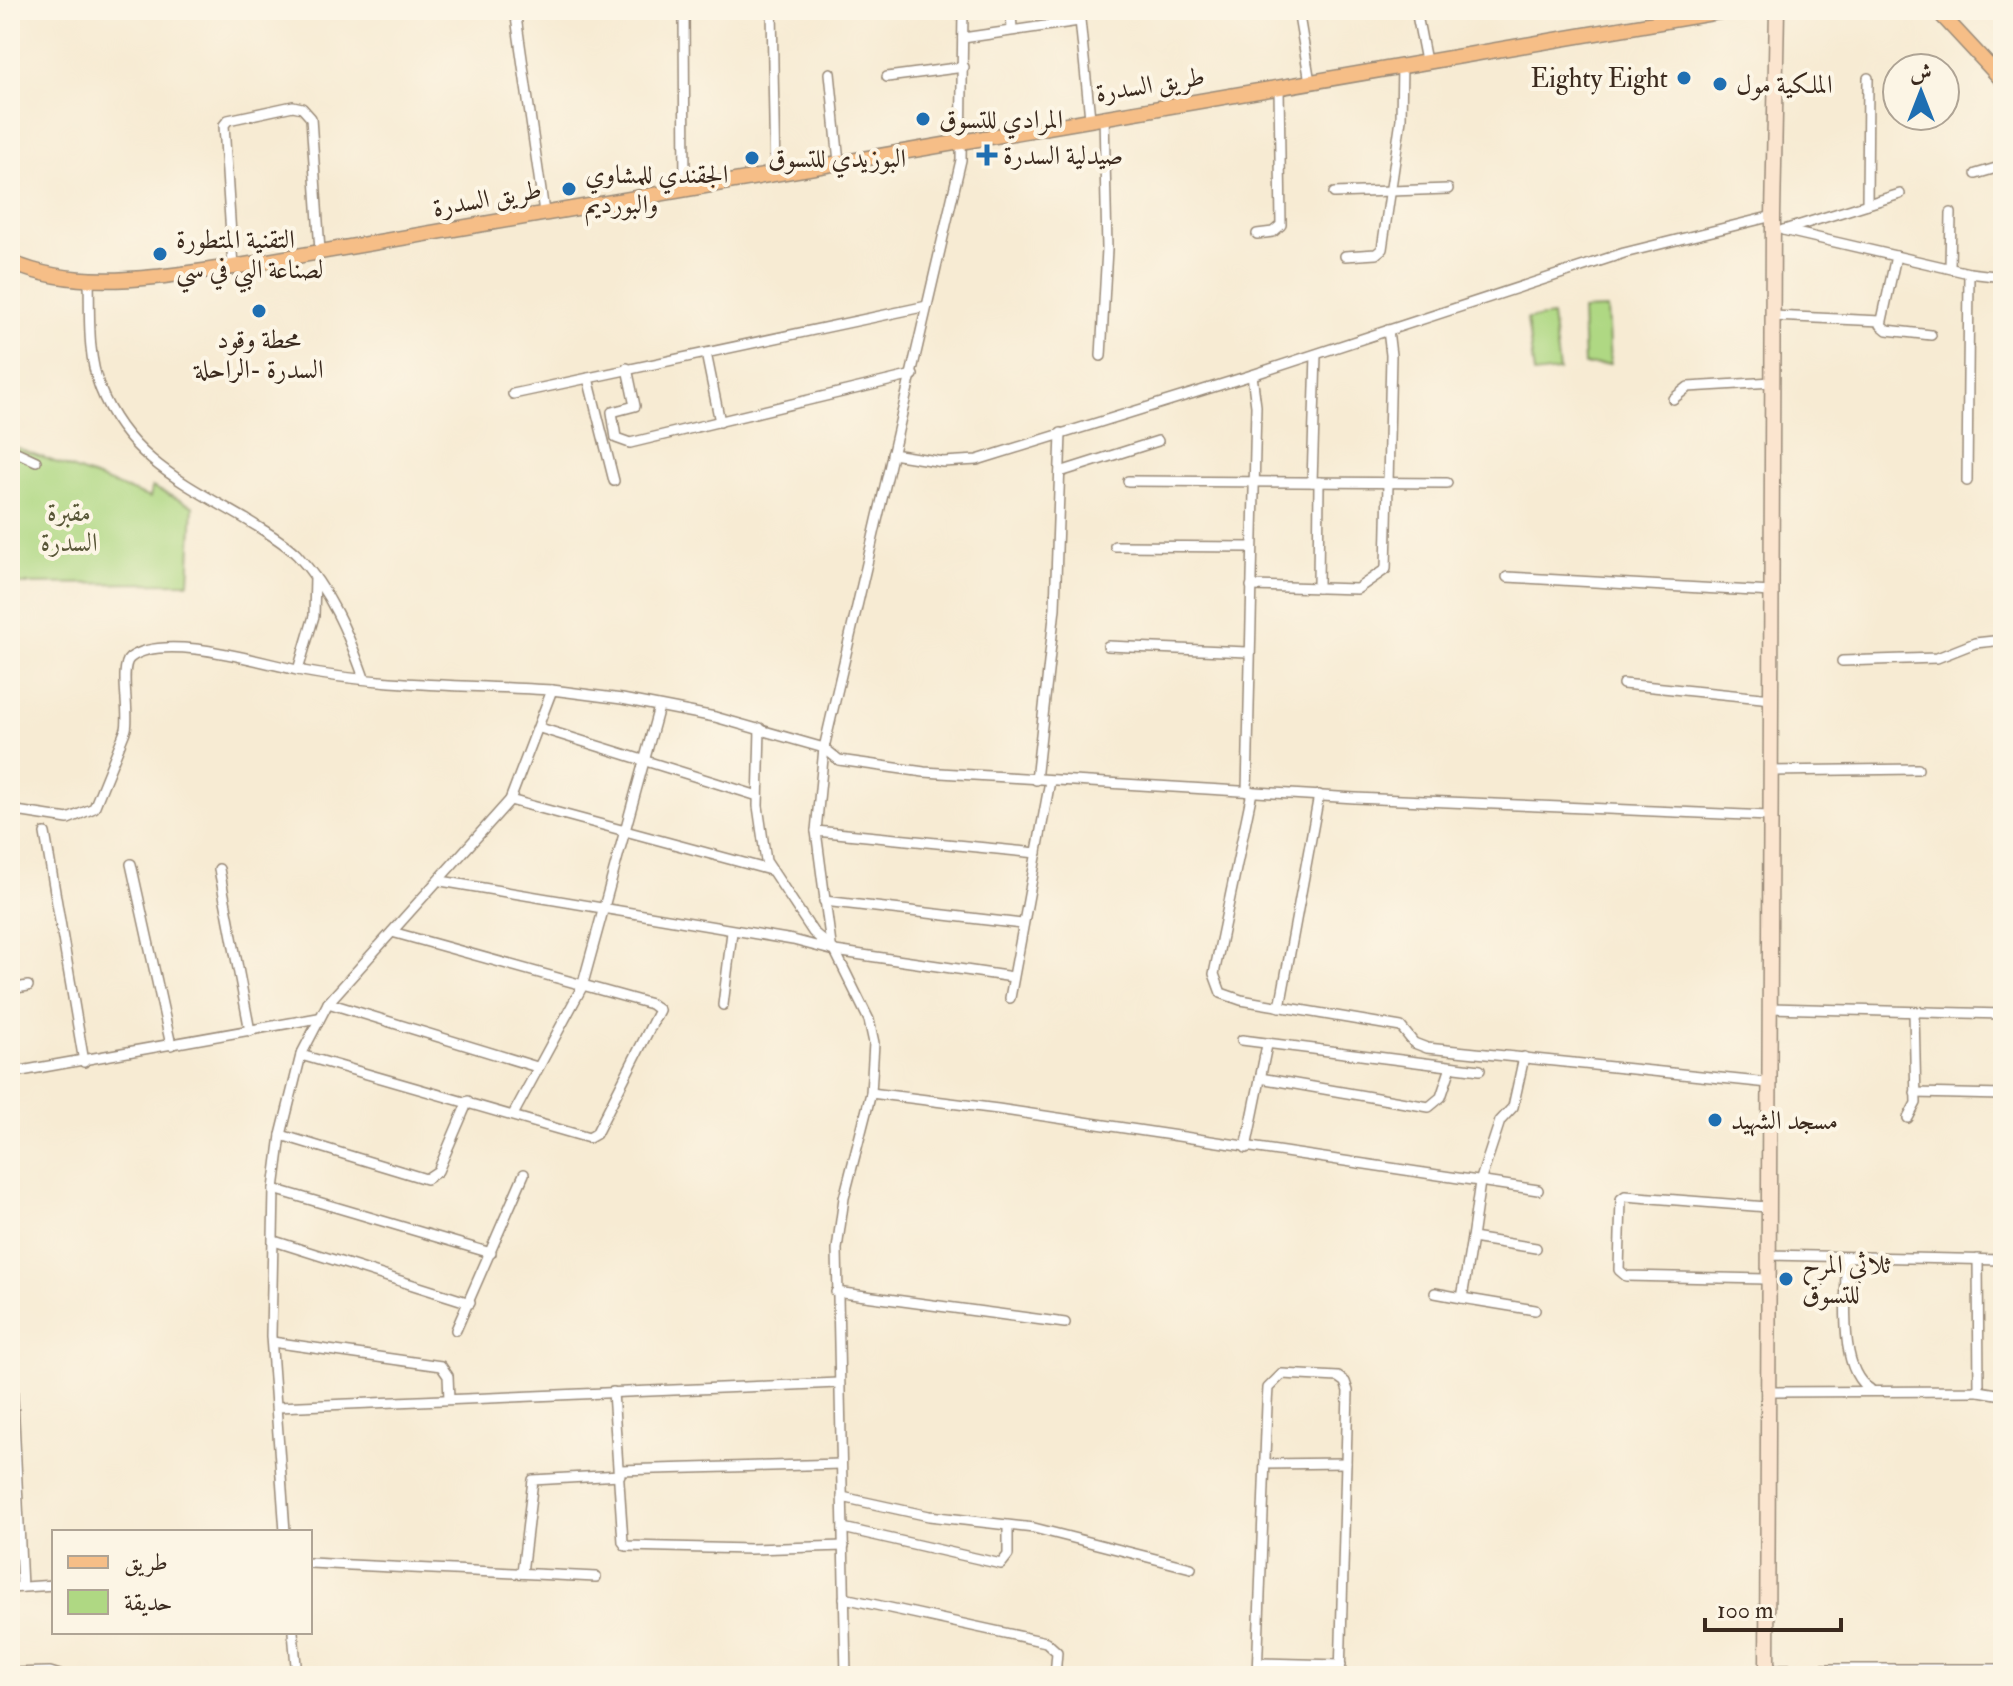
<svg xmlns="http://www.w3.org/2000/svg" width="2013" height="1686" viewBox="0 0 2013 1686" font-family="'IM FELL Double Pica',Amiri,serif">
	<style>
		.green { fill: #afd883; stroke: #758150; stroke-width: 2 }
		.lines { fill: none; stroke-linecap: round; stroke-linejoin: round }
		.street-casing { stroke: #998a78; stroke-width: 12 }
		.secondary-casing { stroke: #998a78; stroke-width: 17 }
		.primary-casing { stroke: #998a78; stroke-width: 17 }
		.street { stroke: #fff; stroke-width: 9 }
		.secondary { stroke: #fbe5cf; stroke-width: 14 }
		.primary { stroke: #f6be87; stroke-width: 14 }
		.poi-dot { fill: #1f6fb2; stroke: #fcf5e5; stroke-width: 3 }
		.labels { text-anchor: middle; stroke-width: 8; stroke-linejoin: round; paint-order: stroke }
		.poi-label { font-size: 26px; fill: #3b2a1e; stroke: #fcf5e5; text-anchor: start }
		.street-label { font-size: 26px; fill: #3b2a1e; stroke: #fcf5e5 }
		.park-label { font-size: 26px; fill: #585637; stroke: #fcf5e5 }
	</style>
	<rect width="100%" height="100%" fill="#fcf5e5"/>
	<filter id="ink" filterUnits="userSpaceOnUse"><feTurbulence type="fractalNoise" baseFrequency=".0125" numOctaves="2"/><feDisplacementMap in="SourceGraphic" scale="16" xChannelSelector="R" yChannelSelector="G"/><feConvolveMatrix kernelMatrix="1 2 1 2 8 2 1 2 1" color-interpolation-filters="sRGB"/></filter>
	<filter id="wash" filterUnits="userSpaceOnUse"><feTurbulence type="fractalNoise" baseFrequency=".006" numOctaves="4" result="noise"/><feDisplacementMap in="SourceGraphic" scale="32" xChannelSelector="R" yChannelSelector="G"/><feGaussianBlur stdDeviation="1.8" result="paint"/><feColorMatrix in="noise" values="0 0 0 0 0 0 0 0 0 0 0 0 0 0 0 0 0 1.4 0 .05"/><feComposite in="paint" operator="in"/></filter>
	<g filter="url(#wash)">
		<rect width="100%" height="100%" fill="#f7ebd3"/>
		<g class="green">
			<path d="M1607 309 1610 364 1584 365 1582 310Z"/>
			<path d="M1552 316 1559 371 1534 374 1527 319Z"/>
			<path d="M10 445 150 498 152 487 193 506 189 583 10 584Z"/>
		</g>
	</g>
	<g filter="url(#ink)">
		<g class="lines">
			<defs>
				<g id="street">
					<path d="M515 10 544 212"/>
					<path d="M684 10 685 191"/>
					<path d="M772 10 775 175"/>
					<path d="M1011 10 1012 30"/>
					<path d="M1079 10 1090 118"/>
					<path d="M1298 10 1310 82"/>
					<path d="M1416 10 1426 61"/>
					<path d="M1663 10 1667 22"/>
					<path d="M963 38 1079 21"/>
					<path d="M830 73 839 162"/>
					<path d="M887 77 964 67"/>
					<path d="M1976 174 2003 166"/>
					<path d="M1334 193 1448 189"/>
					<path d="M1867 204 1868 78"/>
					<path d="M1783 230 1969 273 2003 277"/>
					<path d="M1784 230 1900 194"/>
					<path d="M1257 234 1273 232 1281 225 1279 88"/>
					<path d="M1345 256 1376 254 1382 249 1401 119 1402 65"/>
					<path d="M1896 256 1881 325 1887 330 1931 335"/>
					<path d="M233 267 224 125 228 120 293 106 302 108 311 118 320 251"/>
					<path d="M1950 268 1951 213"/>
					<path d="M89 279C90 316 87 354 100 388 128 459 186 484 247 520 264 531 282 540 297 555 330 590 348 633 364 678"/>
					<path d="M1773 316 1881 321"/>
					<path d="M706 353 720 422"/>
					<path d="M1101 356 1107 249 1104 115"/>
					<path d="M627 368 635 406 612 412 616 438 630 443 913 375"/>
					<path d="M588 378 614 481"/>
					<path d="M513 394 927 306"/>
					<path d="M1673 399 1688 387 1773 382"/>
					<path d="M10 449 36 461"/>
					<path d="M892 454 943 462 977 460 1252 375 1624 253 1773 216"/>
					<path d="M1060 472 1158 441"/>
					<path d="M1128 481 1447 483"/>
					<path d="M1967 481 1969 273"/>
					<path d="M1312 482 1316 355"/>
					<path d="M1115 546 1251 547"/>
					<path d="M1507 577 1772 592"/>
					<path d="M1251 586 1357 589 1386 569 1391 355 1388 330"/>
					<path d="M1318 588 1319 482"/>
					<path d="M1108 646 1247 652"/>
					<path d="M1842 661 1937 658 1975 643 2003 640"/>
					<path d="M298 670 314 616 315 577"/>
					<path d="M1623 684 1772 699"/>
					<path d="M540 728 758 796"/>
					<path d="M760 728 758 806 766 861 813 932 835 951 869 1020 874 1043 871 1093 844 1198 837 1249 846 1676"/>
					<path d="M1770 771 1918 769"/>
					<path d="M1036 780 1055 608 1061 433"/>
					<path d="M1247 792 1256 406 1252 375"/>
					<path d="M1252 792 1214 974 1221 993 1241 1000 1401 1027 1414 1043 1427 1048 1769 1083"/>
					<path d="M510 800 770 870"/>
					<path d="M10 810 68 819 94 808 126 729C130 712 119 667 130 658 163 632 259 662 297 670 380 686 468 685 552 690"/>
					<path d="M816 831 1037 853"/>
					<path d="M45 833 84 1062"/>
					<path d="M131 864 171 1045"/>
					<path d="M219 869 250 1031"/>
					<path d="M441 881 793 940 835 951 1013 977"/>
					<path d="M824 901 1022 924"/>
					<path d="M831 945 816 831 824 748 961 160 963 10"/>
					<path d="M10 989 28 986"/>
					<path d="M1010 998 1050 781"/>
					<path d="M328 1003 537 1067"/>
					<path d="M723 1005 732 932"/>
					<path d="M1280 1007 1319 795"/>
					<path d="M1770 1008 2003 1014"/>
					<path d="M1242 1040 1480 1070"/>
					<path d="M301 1055 589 1138 596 1134 659 1010 651 1004 392 932"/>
					<path d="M1524 1057 1513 1107 1500 1121 1480 1182 1472 1238 1536 1248"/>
					<path d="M10 1073 318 1018"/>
					<path d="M1260 1078 1429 1107 1441 1097 1451 1067"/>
					<path d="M871 1093 998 1109 1538 1190"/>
					<path d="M1915 1093 2003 1095"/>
					<path d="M514 1113 582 987 659 707"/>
					<path d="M1908 1118 1916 1103 1914 1012"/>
					<path d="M281 1135 426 1179 438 1171 468 1101"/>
					<path d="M1246 1148 1267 1045"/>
					<path d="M274 1189 491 1253"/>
					<path d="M1472 1238 1462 1298 1535 1310"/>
					<path d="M274 1241 470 1303"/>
					<path d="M1767 1255 2003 1260"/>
					<path d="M1846 1257C1847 1293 1837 1369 1870 1389"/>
					<path d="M1766 1279 1626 1276 1619 1270 1621 1199 1625 1196 1767 1207"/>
					<path d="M836 1292 1065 1323"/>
					<path d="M1435 1293 1462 1298"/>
					<path d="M456 1330 524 1174"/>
					<path d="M10 1336 22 1587"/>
					<path d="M272 1342 441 1366 448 1376 449 1399"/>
					<path d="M1979 1391 2003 1395"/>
					<path d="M613 1392 623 1542 626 1546 750 1549 844 1546"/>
					<path d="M1766 1392 1979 1391 1978 1259"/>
					<path d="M278 1407 838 1383"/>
					<path d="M1265 1464 1346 1463"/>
					<path d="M619 1470 841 1464"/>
					<path d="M842 1497 929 1516 1034 1528 1191 1568"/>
					<path d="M843 1528 1001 1564 1008 1555V1526"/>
					<path d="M285 1532 271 1336 274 1189 281 1135 301 1055 328 1003 510 800 552 690 622 699 715 717 824 748 839 760 924 772 1355 798 1769 816"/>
					<path d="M310 1563 596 1577"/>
					<path d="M522 1573 533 1480 620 1475"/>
					<path d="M10 1588 54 1585"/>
					<path d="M844 1598 1046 1642 1057 1652 1055 1676"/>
					<path d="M293 1632 297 1676"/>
					<path d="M1258 1663 1341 1665"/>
					<path d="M1767 1669H2003"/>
					<path d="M10 1673 50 1672 63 1676"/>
					<path d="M1257 1676 1267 1404 1268 1388 1282 1374 1338 1377 1345 1382 1348 1391 1340 1676"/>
				</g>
				<path id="secondary" d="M1767 1676 1773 216 1777 10"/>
				<g id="primary">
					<path d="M1937 10 2003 81"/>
					<path d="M10 262C80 293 160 276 233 267L1730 10"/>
				</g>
			</defs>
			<use href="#street" class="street-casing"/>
			<use href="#secondary" class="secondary-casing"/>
			<use href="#primary" class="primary-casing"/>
			<use href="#street" class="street"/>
			<use href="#secondary" class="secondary"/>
			<use href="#primary" class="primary"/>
		</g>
	</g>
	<g class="poi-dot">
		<circle cx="1684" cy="78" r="8"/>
		<circle cx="1720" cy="84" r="8"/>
		<circle cx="923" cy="119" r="8"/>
		<path d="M983 143h8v8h8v8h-8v8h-8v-8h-8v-8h8z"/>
		<circle cx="752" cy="158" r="8"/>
		<circle cx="569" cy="189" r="8"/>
		<circle cx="160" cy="254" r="8"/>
		<circle cx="259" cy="311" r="8"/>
		<circle cx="1715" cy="1120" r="8"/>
		<circle cx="1786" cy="1279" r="8"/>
	</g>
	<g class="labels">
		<g class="poi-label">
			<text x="1668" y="87" text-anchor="end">Eighty Eight</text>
			<text x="1736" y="93">الملكية مول</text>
			<text x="939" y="128">المرادي للتسوق</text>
			<text x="1003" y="164">صيدلية السدرة</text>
			<text x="768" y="167">البوزيدي للتسوق</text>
			<text x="585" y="183">الجقندي للمشاوي<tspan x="585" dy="30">والبورديم</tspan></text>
			<text x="176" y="248">التقنية المتطورة<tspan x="176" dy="30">لصناعة البي في سي</tspan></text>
			<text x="259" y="348" text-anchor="middle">محطة وقود<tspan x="259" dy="30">السدرة -الراحلة</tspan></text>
			<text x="1731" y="1129">مسجد الشهيد</text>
			<text x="1802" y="1273">ثلاثي المرح<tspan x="1802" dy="30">للتسوق</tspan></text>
		</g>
		<g class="street-label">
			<text transform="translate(1150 84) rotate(-9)" y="9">طريق السدرة</text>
			<text transform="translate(487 198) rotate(-10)" y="9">طريق السدرة</text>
		</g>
		<g class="park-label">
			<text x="69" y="521">مقبرة<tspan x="69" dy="30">السدرة</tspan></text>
		</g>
	</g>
	<rect width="2013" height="1686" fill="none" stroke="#fcf5e5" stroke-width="40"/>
	<rect x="52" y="1530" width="260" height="104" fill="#fcf5e5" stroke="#afa495" stroke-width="2"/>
	<rect x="68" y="1556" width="40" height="12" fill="#f6be87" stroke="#afa495" stroke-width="2"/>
	<text x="124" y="1570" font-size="24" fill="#3b2a1e">طريق</text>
	<rect x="68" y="1590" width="40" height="24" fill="#afd883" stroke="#afa495" stroke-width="2"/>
	<text x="124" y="1610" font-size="24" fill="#3b2a1e">حديقة</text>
	<g transform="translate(1921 92)"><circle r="38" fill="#fcf5e5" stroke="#afa495" stroke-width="2"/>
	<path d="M0-6L14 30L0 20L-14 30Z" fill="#1f6fb2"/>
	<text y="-12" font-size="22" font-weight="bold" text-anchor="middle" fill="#3b2a1e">ش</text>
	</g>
	<path d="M1705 1618v12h136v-12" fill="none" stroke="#3b2a1e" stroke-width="4"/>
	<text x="1717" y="1618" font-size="24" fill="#3b2a1e" stroke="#fcf5e5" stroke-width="6" paint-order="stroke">100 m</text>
</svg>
